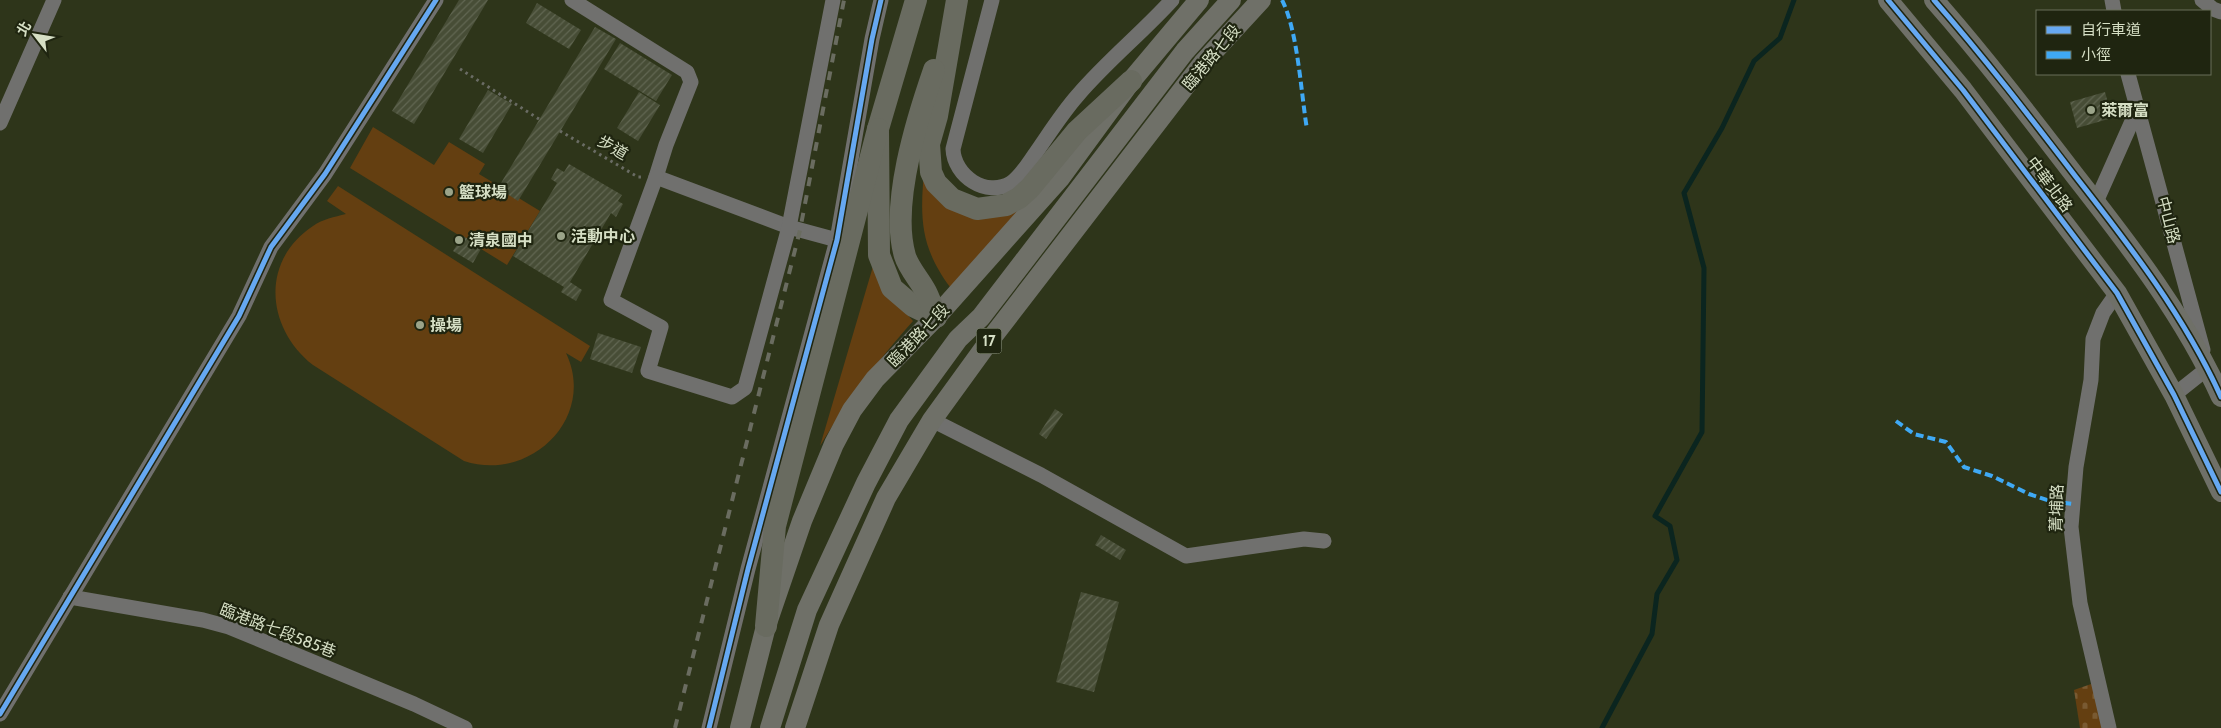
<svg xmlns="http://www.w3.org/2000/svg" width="2221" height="728" viewBox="0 0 2221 728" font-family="Cabin,'Noto Sans TC',sans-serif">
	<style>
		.grass { fill: #643f11 }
		.cemetery { fill: url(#cemetery-stones) }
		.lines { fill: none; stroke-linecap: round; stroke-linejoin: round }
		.stream { stroke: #0b251f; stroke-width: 5 }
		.building { fill: url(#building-hatch) }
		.path { stroke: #6a6c64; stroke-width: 3; stroke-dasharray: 2.5 4; stroke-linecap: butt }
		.minor { stroke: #70706e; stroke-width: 15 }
		.major { stroke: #6f7068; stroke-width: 20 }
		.highway { stroke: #696b60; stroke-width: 22 }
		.rail { stroke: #6a6c60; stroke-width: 4; stroke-dasharray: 9 9; stroke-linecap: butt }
		.quiet { stroke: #3fa9f5; stroke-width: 4; stroke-dasharray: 8 4; stroke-linecap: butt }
		.cycleway-casing { stroke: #1f2510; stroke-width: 8 }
		.cycleway { stroke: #66a8f1; stroke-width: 5 }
		.poi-dot { fill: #9ba489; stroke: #1f2510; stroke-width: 2 }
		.labels { text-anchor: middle; stroke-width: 4.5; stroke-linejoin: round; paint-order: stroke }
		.shield { fill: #1f2510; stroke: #9fa78f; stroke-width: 1 }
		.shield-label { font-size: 15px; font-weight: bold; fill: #d6dfc5 }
		.street-label { font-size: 16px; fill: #d6dfc5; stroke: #1f2510 }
		.poi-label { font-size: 16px; font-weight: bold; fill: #d6dfc5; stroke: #1f2510; text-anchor: start }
	</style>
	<defs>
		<pattern id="cemetery-stones" width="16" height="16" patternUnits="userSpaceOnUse" patternTransform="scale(1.25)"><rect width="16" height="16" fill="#643f11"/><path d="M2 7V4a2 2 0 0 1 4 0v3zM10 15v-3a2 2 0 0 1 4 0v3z" fill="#795a32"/></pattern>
		<pattern id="building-hatch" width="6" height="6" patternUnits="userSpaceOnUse" patternTransform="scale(1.25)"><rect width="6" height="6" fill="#474d36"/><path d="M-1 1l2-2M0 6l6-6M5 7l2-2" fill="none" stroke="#616652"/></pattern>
	</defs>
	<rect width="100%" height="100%" fill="#2e351a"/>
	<g class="grass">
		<path d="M373 127 434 165 449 142 485 164 479 174 540 211 507 265 350 168Z"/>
		<path d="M925 162 947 203 1031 200 950 287C918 244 920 213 925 162Z"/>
		<path d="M338 186 590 346 581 362 566 353C597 418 530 483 464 461L313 365C266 328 260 261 313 226 323 219 334 217 346 214L327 201Z"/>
		<path d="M874 263 889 294 913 321C876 363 849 398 820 446Z"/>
	</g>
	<path class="cemetery" d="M2094 683 2104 728H2080L2074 690Z"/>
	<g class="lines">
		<path class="stream" d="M1602 728 1652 634 1657 594 1677 560 1670 526 1655 516 1702 432 1704 268 1684 193 1722 128 1754 61 1780 38 1794 0"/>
	</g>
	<g class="building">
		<path d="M459 0H488L414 124 392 111Z"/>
		<path d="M537 3 581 30 569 49 526 23Z"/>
		<path d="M595 27 616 39 518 201 498 188Z"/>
		<path d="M620 43 672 75 656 101 604 69Z"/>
		<path d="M488 90 512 104 483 153 459 139Z"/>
		<path d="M639 92 660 105 638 141 617 128Z"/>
		<path d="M2105 92 2112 118 2077 128 2070 102Z"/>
		<path d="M569 164 622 195 618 201 623 204 616 217 611 213 570 282 582 290 576 301 561 292 564 287 513 256 557 183 551 179 557 168 564 172Z"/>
		<path d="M463 236 482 247 473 263 453 251Z"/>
		<path d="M598 333 641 347 632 373 590 359Z"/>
		<path d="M1055 409 1063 414 1046 439 1039 434Z"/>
		<path d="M1101 535 1126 550 1120 560 1095 545Z"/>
		<path d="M1081 592 1119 602 1094 692 1056 682Z"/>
	</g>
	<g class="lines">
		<g class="path">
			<path d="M460 69 539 119"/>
			<path d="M560 131 638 177H642"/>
		</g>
		<g class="minor">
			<path d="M572 0 687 72 691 82 666 145 656 177 789 227 837 240"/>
			<path d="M992 0 953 149C954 176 986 198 1011 183 1021 176 1028 164 1035 154 1049 134 1062 113 1078 95 1107 61 1142 33 1172 0"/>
			<path d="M2112 0 2114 11"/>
			<path d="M2202 0 2213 9 2221 12"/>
			<path d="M2128 74 2203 350"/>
			<path d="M0 123 54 0"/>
			<path d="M656 177 611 300 661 327 648 371 732 397 745 388 789 227 833 0"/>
			<path d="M2096 202 2137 110"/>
			<path d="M2174 395 2208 368"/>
			<path d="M932 420 1041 475 1186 556 1304 539 1324 541"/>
			<path d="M70 597 203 620 229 627 414 704 465 728"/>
			<path d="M0 714 239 316 271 247 325 174 436 0"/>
			<path d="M709 728 748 569 837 240 872 39 881 0"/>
			<path d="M2109 728 2080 603 2071 527 2076 467 2091 380 2093 339 2103 313 2117 293"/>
		</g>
		<g class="major">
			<path d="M1888 0 1963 90 2117 293 2174 395 2221 492"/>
			<path d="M1934 0C1984 57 2030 117 2076 177 2130 246 2185 317 2221 397"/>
			<path d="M740 728 766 626 802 521 834 444 852 410 875 379 936 317 1060 178 1131 81 1199 0"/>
			<path d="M770 728 807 610 866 483 899 420 958 339 981 317 1185 51 1231 0"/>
			<path d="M795 728 829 625 886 498 932 420 990 340 1203 63 1261 0"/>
		</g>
		<g class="highway">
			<path d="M916 0 878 129 879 255 892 288 913 306 936 317"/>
			<path d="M957 0 937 116 929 144 931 172 936 183 952 199 977 209 1006 205 1019 198 1030 188 1077 131 1131 81"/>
			<path d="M934 70C917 119 890 205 905 256 909 269 920 280 926 292 930 300 933 309 936 317"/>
			<path d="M766 626 775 526 878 129"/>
		</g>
		<path class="rail" d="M675 728 800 230 844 0"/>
		<g class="quiet">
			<path d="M1282 0C1298 31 1301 94 1307 129"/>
			<path d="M1896 421 1914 434 1946 442 1964 467 1992 476 2029 494 2050 501 2073 504"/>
		</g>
		<defs>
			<g id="cycleway">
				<path d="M1888 0 1963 90 2117 293 2174 395 2221 492"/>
				<path d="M1934 0C1984 57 2030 117 2076 177 2130 246 2185 317 2221 397"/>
				<path d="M0 714 239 316 271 247 325 174 436 0"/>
				<path d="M709 728 748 569 837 240 872 39 881 0"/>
			</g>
		</defs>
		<use href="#cycleway" class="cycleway-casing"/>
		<use href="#cycleway" class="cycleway"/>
	</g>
	<g class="poi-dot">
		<circle cx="2091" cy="110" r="5"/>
		<circle cx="449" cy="192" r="5"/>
		<circle cx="561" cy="236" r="5"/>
		<circle cx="459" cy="240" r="5"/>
		<circle cx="420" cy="325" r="5"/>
	</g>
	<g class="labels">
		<rect class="shield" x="976.5" y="328.5" width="25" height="25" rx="4"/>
		<g class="shield-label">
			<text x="989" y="346">17</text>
		</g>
		<g class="street-label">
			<text transform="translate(1211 57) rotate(-50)" y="6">臨港路七段</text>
			<text transform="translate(613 147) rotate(30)" y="6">步道</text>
			<text transform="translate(2050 184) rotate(53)" y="6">中華北路</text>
			<text transform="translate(2169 220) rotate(75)" y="6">中山路</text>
			<text transform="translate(918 335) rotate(-46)" y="6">臨港路七段</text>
			<text transform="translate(2056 508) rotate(-88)" y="6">菁埔路</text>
			<text transform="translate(278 630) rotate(21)" y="6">臨港路七段585巷</text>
		</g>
		<g class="poi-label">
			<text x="2101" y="116">萊爾富</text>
			<text x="459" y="198">籃球場</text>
			<text x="571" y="242">活動中心</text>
			<text x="469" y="246">清泉國中</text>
			<text x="430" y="331">操場</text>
		</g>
	</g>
	<rect x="2036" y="10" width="175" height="65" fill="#1f2510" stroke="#686f58"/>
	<rect x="2046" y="26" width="25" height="8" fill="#66a8f1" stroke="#686f58"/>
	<text x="2081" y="35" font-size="15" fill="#d6dfc5">自行車道</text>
	<rect x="2046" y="51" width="25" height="8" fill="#3fa9f5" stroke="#686f58"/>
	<text x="2081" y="60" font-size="15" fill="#d6dfc5">小徑</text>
	<g transform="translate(35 35) rotate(301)" stroke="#1f2510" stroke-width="4" paint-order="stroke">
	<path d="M0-4L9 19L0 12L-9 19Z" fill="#d6dfc5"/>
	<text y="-8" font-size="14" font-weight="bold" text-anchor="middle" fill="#d6dfc5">北</text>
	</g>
</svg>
